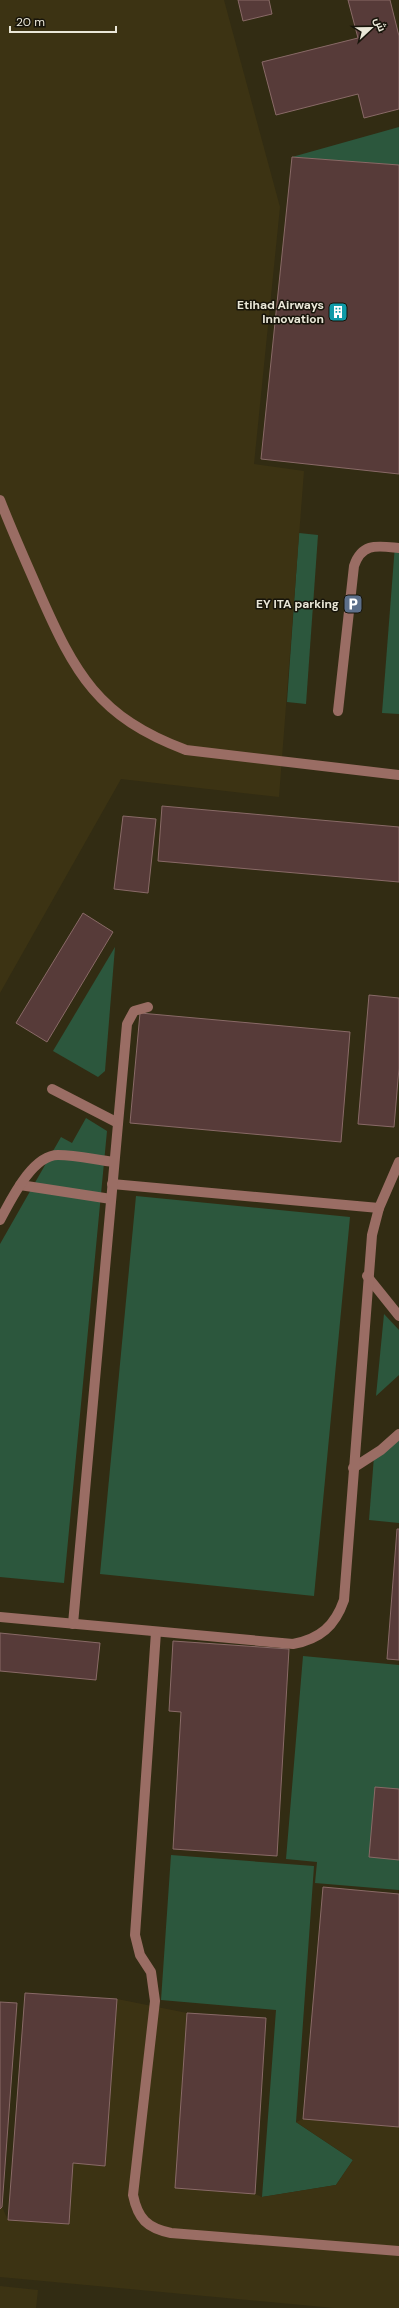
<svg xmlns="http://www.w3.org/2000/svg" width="399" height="2308" viewBox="0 0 399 2308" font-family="'DM Sans',Cairo,sans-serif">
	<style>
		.green { fill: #2c573d }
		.sand { fill: #3c3313 }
		.building { fill: #573b39; stroke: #896a67 }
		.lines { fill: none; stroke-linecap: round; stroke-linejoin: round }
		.minor { stroke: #9a6d64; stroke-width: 10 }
		.labels { text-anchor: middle; stroke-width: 3; stroke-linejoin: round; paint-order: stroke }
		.poi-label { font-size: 12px; font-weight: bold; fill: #eae7d8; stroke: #17140a; text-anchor: end }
	</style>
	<rect width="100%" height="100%" fill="#322c13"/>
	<g class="green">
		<path d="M399 127V165L292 157Z"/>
		<path d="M299 533 318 535 306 704 287 702Z"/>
		<path d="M395 545H399V714L382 713Z"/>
		<path d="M115 947 105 1071 98 1077 53 1051Z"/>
		<path d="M86 1118 107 1131 64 1583 0 1577V1244L61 1137 72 1143Z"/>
		<path d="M136 1196 350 1217 314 1596 100 1574Z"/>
		<path d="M384 1314 399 1330V1375L376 1396Z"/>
		<path d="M399 1435V1523L369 1520 374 1456Z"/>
		<path d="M303 1656 399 1665V1890L315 1883 317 1862 286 1859Z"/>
		<path d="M171 1855 314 1866 296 2122 353 2160 336 2185 262 2197 276 2010 161 2000Z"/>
	</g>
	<g class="sand">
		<path d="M0 0H224L280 207 254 464 304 471 279 797 121 779 0 993Z"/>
		<path d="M117 1999 187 2013 175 2188 255 2194 262 2197 336 2185 353 2160 296 2122 303 2119 399 2127V2308H334L0 2277V2209L2 2207 8 2220 69 2224 73 2163 105 2166Z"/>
		<path d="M0 2286 38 2290 36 2308H0Z"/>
	</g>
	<g class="building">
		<path d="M238 0H269L272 14 243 21Z"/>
		<path d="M348 0H390L399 36V109L364 118 358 94 276 115 262 62 358 38Z"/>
		<path d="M292 157 399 165V474L261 459Z"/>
		<path d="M162 806 399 827V882L158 861Z"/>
		<path d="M123 816 156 819 148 893 114 889Z"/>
		<path d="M83 913 113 932 47 1042 16 1023Z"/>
		<path d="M369 995 399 998V1068L394 1127 358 1124Z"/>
		<path d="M140 1013 350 1032 341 1142 130 1123Z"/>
		<path d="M397 1529H399V1660L387 1659Z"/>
		<path d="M0 1633 100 1643 96 1680 0 1671Z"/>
		<path d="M173 1641 289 1649 277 1856 173 1849 181 1712 169 1711Z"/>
		<path d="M375 1787 399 1789V1860L369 1857Z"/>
		<path d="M323 1887 399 1894V2127L303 2119Z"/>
		<path d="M25 1993 117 1999 105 2166 73 2163 69 2224 8 2220Z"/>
		<path d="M0 2002 17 2003 2 2207 0 2209Z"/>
		<path d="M187 2013 266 2018 255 2194 175 2188Z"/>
	</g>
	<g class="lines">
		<g class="minor">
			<path d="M0 500C12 531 26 562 39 592 75 674 98 717 186 750L399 775"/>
			<path d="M338 711 354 566C362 542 378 546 399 548"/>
			<path d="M52 1089 118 1123"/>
			<path d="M112 1184 379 1208"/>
			<path d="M20 1185 111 1199"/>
			<path d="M0 1220C11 1200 32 1155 58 1155 77 1155 96 1160 114 1162"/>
			<path d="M367 1276 399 1316"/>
			<path d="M353 1468 381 1450 399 1434"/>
			<path d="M0 1617 293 1644C320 1639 335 1626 344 1600L372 1235 379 1208 399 1162"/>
			<path d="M73 1624 127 1024 134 1011 148 1007"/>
			<path d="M156 1632 135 1935 140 1955 151 1972 155 2001 133 2195C138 2219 147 2228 171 2233L399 2251"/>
		</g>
	</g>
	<defs>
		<symbol id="building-square" viewBox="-11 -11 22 22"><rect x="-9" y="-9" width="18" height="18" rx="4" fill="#0f9aa8" stroke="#17140a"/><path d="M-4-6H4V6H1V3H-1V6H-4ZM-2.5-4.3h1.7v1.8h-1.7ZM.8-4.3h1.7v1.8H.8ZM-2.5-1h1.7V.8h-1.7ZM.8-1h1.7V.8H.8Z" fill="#fff"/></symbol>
		<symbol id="parking-square" viewBox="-11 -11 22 22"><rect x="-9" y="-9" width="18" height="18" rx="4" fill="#5c6f8a" stroke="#17140a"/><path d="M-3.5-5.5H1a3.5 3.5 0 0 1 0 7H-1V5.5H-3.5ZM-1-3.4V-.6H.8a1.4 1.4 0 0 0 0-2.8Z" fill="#fff"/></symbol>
	</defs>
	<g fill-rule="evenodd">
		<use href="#building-square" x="327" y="301" width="22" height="22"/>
		<use href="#parking-square" x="342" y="593" width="22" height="22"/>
	</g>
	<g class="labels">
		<g class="poi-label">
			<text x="324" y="309">Etihad Airways<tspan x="324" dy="14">Innovation</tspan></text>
			<text x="339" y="608">EY ITA parking</text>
		</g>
	</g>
	<g transform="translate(371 28) rotate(68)" stroke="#17140a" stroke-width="3" paint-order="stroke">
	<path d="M0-3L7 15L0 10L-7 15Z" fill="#eae7d8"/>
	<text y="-6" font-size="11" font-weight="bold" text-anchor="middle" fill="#eae7d8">ش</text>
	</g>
	<path d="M10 26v6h106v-6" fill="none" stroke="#eae7d8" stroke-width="2"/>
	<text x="16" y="26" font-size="12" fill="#eae7d8" stroke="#17140a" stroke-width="3" paint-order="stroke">20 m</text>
</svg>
